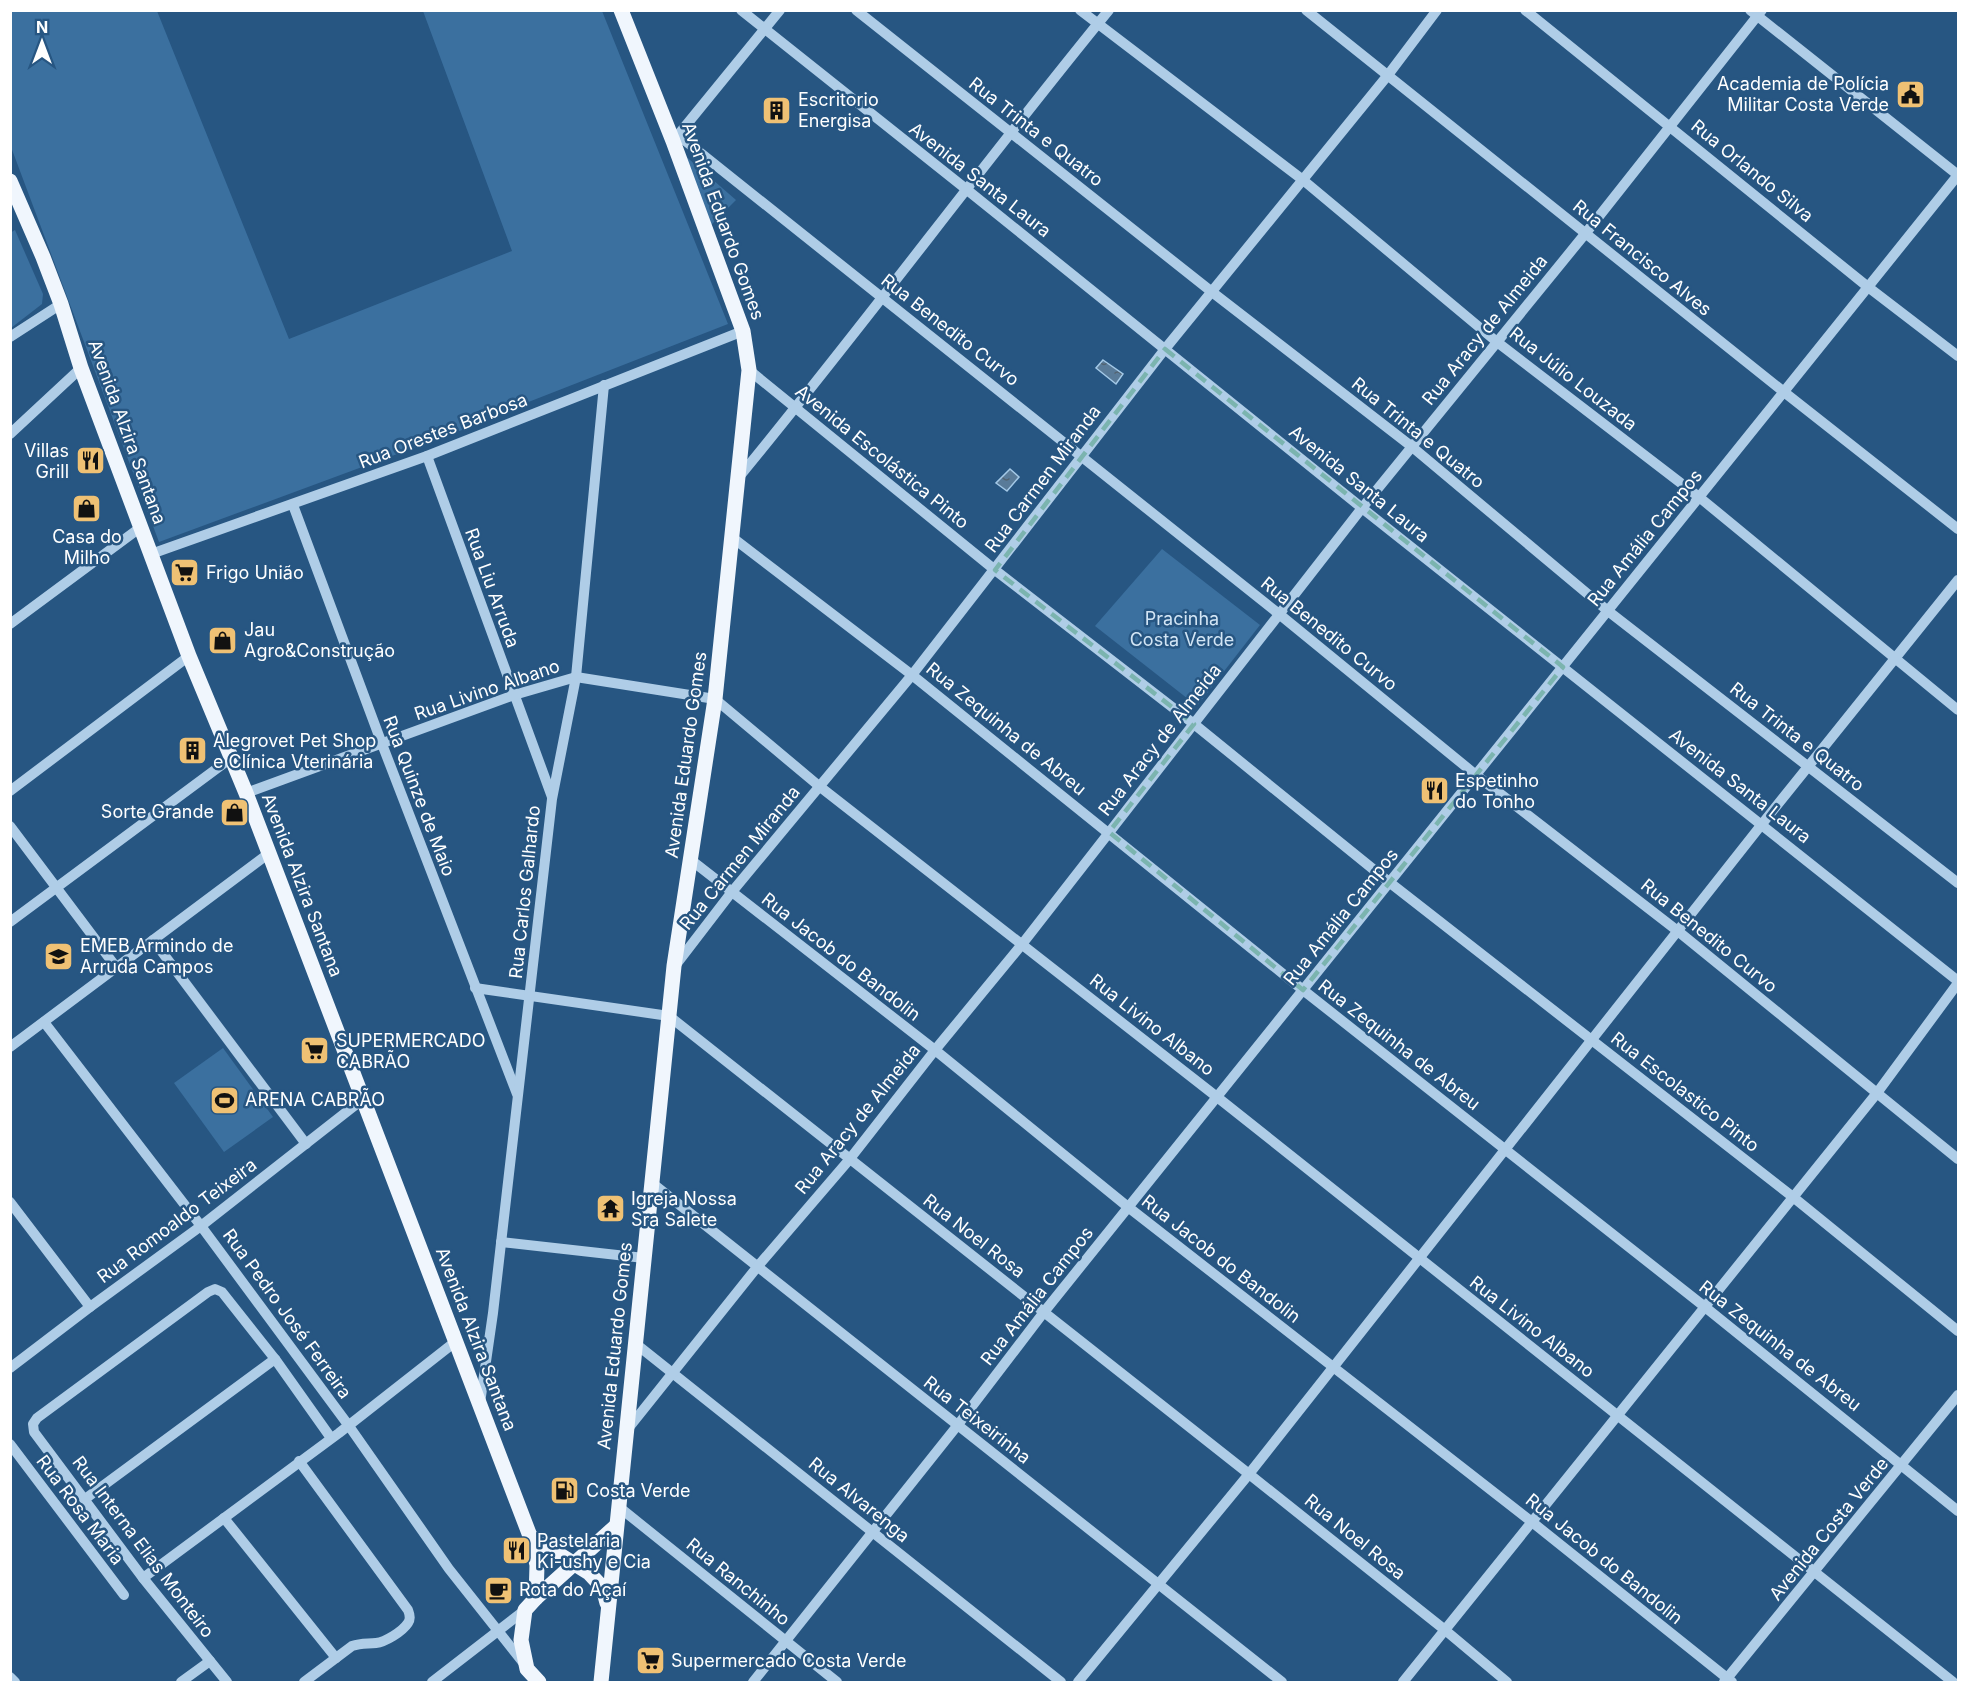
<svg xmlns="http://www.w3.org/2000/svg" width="1969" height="1693" viewBox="0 0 1969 1693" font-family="Inter,sans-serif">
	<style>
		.green { fill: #3b709f }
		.water { fill: url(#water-ripples); stroke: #a4c9e7; stroke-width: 1.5 }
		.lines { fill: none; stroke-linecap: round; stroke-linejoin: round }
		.minor { stroke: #afcde7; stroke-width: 10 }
		.major { stroke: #f0f6fd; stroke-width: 15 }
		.marked { fill: none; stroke: #7bb4af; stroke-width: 4.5; stroke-dasharray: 12 8; stroke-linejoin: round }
		.labels { text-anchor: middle; stroke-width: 5; stroke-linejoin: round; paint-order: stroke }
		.poi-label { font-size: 18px; fill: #fff; stroke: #275682; text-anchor: start }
		.street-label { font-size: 18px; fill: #fff; stroke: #275682 }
		.park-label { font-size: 18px; fill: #d2e5f5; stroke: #275682 }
	</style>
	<defs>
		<pattern id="water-ripples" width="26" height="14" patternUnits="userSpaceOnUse" patternTransform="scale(1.5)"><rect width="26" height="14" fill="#597b99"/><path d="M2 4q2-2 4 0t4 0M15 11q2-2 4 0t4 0" fill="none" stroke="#526472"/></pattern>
	</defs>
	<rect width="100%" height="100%" fill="#275682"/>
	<g class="green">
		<path d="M11 10 157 11 289 339 512 251 423 11H602L728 324 503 412C480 404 473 411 462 430L159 542 11 147Z"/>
		<path d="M682 153 736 200 711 225Z"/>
		<path d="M15 230 43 294 42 304 11 328 10 233Z"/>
		<path d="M1162 549 1260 625 1197 706 1095 626Z"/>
		<path d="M223 1048 273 1117 224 1152 174 1083Z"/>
	</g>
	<g class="water">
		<path d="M1103 360 1123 374 1116 384 1096 368Z"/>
		<path d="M1010 469 1019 477 1007 491 996 483Z"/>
	</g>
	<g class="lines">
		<g class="minor">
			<path d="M741 10 966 189 1362 508 1958 981"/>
			<path d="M856 10 1212 292 1411 446 1608 611 1958 883"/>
			<path d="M1080 10 1303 180 1497 342 1699 497 1958 710"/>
			<path d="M1306 10 1784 392 1958 529"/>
			<path d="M1525 10 1868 287 1958 356"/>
			<path d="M1750 10 1958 175"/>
			<path d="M678 135 1279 614 1476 775 1679 932 1958 1159"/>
			<path d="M674 140 780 10"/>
			<path d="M10 337 61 304"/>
			<path d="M749 370 995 570 1194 724 1389 882 1793 1197 1958 1331"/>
			<path d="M10 434 81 368"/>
			<path d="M427 456 552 797"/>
			<path d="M739 477C865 324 983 164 1109 10"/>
			<path d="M293 505 382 744 517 1094"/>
			<path d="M733 538 912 675 1303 990 1705 1307 1958 1511"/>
			<path d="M151 554 427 456 743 331"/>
			<path d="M10 624 141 527"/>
			<path d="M10 791 189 656"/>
			<path d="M246 793 514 695 576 677 715 699 819 786 1217 1097 1953 1682"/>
			<path d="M10 826 116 967"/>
			<path d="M691 860 935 1050 1128 1207 1532 1522 1732 1682"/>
			<path d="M10 922 231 758"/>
			<path d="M153 940 306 1144"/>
			<path d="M675 966 731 893 912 675 1165 349 1388 75 1437 10"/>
			<path d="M475 988 669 1016 1249 1474 1445 1630 1507 1682"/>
			<path d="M44 1022 201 1226 349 1426 449 1569 525 1665"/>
			<path d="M10 1047 268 854"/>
			<path d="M652 1183 1282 1682"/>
			<path d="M10 1202 90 1307"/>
			<path d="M501 1242 644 1258"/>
			<path d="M636 1344 1061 1682"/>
			<path d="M10 1368 90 1307 201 1226 363 1099"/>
			<path d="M480 1403 493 1313 552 799 576 677 604 385"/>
			<path d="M627 1430 758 1266 849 1160 935 1050 1023 943 1362 508 1585 234 1762 10"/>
			<path d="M10 1444 124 1595"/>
			<path d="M299 1461 408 1610C410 1615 411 1619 408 1623 402 1632 385 1642 376 1643 367 1644 361 1643 352 1646L304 1682"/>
			<path d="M85 1499 275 1359"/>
			<path d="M619 1507 837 1682"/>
			<path d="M224 1518 336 1658"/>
			<path d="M143 1578 339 1433 455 1342"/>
			<path d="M10 1677 15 1682"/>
			<path d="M181 1682 210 1661"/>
			<path d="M227 1682 143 1578 34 1432 33 1424 37 1418 208 1292 215 1289 222 1292 275 1359 331 1438"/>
			<path d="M432 1682 525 1610"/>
			<path d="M753 1682 957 1426 1044 1312 1958 175"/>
			<path d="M1078 1682 1249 1474 1762 824 1958 580"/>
			<path d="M1403 1682 1877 1093 1958 983"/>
			<path d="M1724 1682 1958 1395"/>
		</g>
		<g class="major">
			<path d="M10 181 43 257 61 304 81 368 189 656 246 793 530 1536 537 1565 536 1598"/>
			<path d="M530 1536 589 1573 603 1588 607 1603"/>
			<path d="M539 1682 527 1669 521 1640 525 1610 536 1598 616 1526"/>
			<path d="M601 1682 674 966 715 699 749 370 743 331 673 141 621 10"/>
		</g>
	</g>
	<path class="marked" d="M1165 349 1563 667 1303 990 1109 832 1194 724 995 570Z"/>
	<defs>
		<symbol id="civic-square" viewBox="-11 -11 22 22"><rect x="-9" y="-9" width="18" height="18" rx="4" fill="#efc174" stroke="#275682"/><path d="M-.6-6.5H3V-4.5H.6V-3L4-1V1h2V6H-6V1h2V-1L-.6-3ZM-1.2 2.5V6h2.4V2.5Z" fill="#111"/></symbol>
		<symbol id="building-square" viewBox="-11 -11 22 22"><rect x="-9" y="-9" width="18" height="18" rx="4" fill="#efc174" stroke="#275682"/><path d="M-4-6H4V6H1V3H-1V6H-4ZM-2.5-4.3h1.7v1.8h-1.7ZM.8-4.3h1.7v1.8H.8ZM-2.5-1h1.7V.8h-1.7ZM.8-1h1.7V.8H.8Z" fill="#111"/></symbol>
		<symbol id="restaurant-square" viewBox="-11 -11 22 22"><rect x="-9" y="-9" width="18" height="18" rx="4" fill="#efc174" stroke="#275682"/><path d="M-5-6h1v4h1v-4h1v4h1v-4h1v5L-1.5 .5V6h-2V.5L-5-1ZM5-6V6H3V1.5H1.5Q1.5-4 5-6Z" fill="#111"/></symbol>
		<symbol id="shop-square" viewBox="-11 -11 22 22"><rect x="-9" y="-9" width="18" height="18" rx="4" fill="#efc174" stroke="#275682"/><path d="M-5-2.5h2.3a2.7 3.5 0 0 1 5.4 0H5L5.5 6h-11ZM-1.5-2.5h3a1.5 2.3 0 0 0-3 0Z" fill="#111"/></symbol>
		<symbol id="supermarket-square" viewBox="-11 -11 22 22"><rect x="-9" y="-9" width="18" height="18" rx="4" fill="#efc174" stroke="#275682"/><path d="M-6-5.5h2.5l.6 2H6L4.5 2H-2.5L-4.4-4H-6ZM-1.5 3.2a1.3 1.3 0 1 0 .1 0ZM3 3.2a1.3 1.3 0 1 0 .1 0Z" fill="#111"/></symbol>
		<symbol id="school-square" viewBox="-11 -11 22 22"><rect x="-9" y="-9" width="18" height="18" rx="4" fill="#efc174" stroke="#275682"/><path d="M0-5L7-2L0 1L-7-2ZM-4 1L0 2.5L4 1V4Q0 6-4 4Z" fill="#111"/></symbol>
		<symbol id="stadium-square" viewBox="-11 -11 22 22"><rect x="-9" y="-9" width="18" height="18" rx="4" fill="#efc174" stroke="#275682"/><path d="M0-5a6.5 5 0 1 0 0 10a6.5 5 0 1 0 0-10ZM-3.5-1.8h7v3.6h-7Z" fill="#111"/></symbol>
		<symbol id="temple-square" viewBox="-11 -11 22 22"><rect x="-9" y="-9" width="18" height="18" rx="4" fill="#efc174" stroke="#275682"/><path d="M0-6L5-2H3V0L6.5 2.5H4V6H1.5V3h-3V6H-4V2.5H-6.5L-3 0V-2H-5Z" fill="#111"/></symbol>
		<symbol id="fuel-square" viewBox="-11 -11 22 22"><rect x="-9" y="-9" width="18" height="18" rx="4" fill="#efc174" stroke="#275682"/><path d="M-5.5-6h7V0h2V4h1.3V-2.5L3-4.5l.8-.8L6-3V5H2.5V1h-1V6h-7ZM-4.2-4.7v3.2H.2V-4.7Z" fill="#111"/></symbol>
		<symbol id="cafe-square" viewBox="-11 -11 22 22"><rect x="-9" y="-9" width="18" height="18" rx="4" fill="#efc174" stroke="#275682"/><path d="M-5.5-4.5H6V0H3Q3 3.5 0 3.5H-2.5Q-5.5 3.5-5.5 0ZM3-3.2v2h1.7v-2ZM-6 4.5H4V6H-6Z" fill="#111"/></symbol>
	</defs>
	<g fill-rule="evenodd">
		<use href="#civic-square" x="1894" y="78" width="33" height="33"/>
		<use href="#building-square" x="760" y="94" width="33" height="33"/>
		<use href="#restaurant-square" x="74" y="444" width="33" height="33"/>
		<use href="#shop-square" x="70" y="492" width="33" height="33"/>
		<use href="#supermarket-square" x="168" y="556" width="33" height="33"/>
		<use href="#shop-square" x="206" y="624" width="33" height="33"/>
		<use href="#building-square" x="176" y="734" width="33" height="33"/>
		<use href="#restaurant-square" x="1418" y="774" width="33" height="33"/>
		<use href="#shop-square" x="218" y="796" width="33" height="33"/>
		<use href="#school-square" x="42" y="940" width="33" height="33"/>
		<use href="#supermarket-square" x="298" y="1034" width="33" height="33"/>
		<use href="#stadium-square" x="208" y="1084" width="33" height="33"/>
		<use href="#temple-square" x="594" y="1192" width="33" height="33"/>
		<use href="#fuel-square" x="548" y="1474" width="33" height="33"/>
		<use href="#restaurant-square" x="500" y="1534" width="33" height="33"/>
		<use href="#cafe-square" x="482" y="1574" width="33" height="33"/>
		<use href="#supermarket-square" x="634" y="1644" width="33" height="33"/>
	</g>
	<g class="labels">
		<g class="poi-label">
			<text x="1889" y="90" text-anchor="end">Academia de Polícia<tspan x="1889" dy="21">Militar Costa Verde</tspan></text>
			<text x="798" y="106">Escritorio<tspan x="798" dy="21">Energisa</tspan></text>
			<text x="69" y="457" text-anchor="end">Villas<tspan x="69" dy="21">Grill</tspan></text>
			<text x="87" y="543" text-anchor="middle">Casa do<tspan x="87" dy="21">Milho</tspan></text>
			<text x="206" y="579">Frigo União</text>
			<text x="244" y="636">Jau<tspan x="244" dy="21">Agro&amp;Construção</tspan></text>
			<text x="213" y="747">Alegrovet Pet Shop<tspan x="213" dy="21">e Clínica Vterinária</tspan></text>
			<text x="1455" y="787">Espetinho<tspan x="1455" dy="21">do Tonho</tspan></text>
			<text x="214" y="818" text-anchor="end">Sorte Grande</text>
			<text x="80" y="952">EMEB Armindo de<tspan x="80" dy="21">Arruda Campos</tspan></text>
			<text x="336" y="1047">SUPERMERCADO<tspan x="336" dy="21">CABRÃO</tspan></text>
			<text x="245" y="1106">ARENA CABRÃO</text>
			<text x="631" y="1205">Igreja Nossa<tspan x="631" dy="21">Sra Salete</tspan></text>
			<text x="586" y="1497">Costa Verde</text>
			<text x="537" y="1547">Pastelaria<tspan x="537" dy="21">Ki-ushy e Cia</tspan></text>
			<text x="519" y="1596">Rota do Açaí</text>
			<text x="671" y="1667">Supermercado Costa Verde</text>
		</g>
		<g class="street-label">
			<text transform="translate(1036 132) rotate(38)" y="6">Rua Trinta e Quatro</text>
			<text transform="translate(1752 171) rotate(39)" y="6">Rua Orlando Silva</text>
			<text transform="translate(980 180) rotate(38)" y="6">Avenida Santa Laura</text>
			<text transform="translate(723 221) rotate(70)" y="6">Avenida Eduardo Gomes</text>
			<text transform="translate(1642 258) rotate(39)" y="6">Rua Francisco Alves</text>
			<text transform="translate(950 330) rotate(38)" y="6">Rua Benedito Curvo</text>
			<text transform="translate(1485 330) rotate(-51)" y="6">Rua Aracy de Almeida</text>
			<text transform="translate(1573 379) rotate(38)" y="6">Rua Júlio Louzada</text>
			<text transform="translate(443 431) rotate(-21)" y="6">Rua Orestes Barbosa</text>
			<text transform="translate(127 432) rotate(70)" y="6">Avenida Alzira Santana</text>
			<text transform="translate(1418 433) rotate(39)" y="6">Rua Trinta e Quatro</text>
			<text transform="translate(882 457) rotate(39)" y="6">Avenida Escolástica Pinto</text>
			<text transform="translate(1043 479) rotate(-53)" y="6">Rua Carmen Miranda</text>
			<text transform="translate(1359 484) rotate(39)" y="6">Avenida Santa Laura</text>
			<text transform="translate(1645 538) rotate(-51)" y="6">Rua Amália Campos</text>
			<text transform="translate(492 588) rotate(70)" y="6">Rua Liu Arruda</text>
			<text transform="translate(1329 634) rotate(39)" y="6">Rua Benedito Curvo</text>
			<text transform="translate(487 690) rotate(-19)" y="6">Rua Livino Albano</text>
			<text transform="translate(1006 729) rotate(39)" y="6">Rua Zequinha de Abreu</text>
			<text transform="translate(1797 737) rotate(38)" y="6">Rua Trinta e Quatro</text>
			<text transform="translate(1160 740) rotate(-52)" y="6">Rua Aracy de Almeida</text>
			<text transform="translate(686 755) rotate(-82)" y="6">Avenida Eduardo Gomes</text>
			<text transform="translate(1740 786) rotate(38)" y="6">Avenida Santa Laura</text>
			<text transform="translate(419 796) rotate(69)" y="6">Rua Quinze de Maio</text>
			<text transform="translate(740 858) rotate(-51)" y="6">Rua Carmen Miranda</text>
			<text transform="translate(302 885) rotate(69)" y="6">Avenida Alzira Santana</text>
			<text transform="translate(525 892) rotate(-84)" y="6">Rua Carlos Galhardo</text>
			<text transform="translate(1341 917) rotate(-51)" y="6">Rua Amália Campos</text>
			<text transform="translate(1709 936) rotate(39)" y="6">Rua Benedito Curvo</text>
			<text transform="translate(841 957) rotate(38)" y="6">Rua Jacob do Bandolin</text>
			<text transform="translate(1152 1025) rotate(38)" y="6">Rua Livino Albano</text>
			<text transform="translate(1399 1045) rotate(38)" y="6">Rua Zequinha de Abreu</text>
			<text transform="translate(1685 1092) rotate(38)" y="6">Rua Escolastico Pinto</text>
			<text transform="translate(858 1119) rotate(-51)" y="6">Rua Aracy de Almeida</text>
			<text transform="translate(177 1221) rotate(-37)" y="6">Rua Romoaldo Teixeira</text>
			<text transform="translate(974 1236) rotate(38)" y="6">Rua Noel Rosa</text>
			<text transform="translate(1221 1259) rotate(38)" y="6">Rua Jacob do Bandolin</text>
			<text transform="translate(1037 1296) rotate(-52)" y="6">Rua Amália Campos</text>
			<text transform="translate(287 1314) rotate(54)" y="6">Rua Pedro José Ferreira</text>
			<text transform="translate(1532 1327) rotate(38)" y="6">Rua Livino Albano</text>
			<text transform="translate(476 1339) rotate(69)" y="6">Avenida Alzira Santana</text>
			<text transform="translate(615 1346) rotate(-84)" y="6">Avenida Eduardo Gomes</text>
			<text transform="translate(1780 1346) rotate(38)" y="6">Rua Zequinha de Abreu</text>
			<text transform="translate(977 1420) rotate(38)" y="6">Rua Teixeirinha</text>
			<text transform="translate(859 1500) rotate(39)" y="6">Rua Alvarenga</text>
			<text transform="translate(80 1510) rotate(53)" y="6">Rua Rosa Maria</text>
			<text transform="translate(1829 1529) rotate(-51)" y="6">Avenida Costa Verde</text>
			<text transform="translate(1355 1537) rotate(39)" y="6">Rua Noel Rosa</text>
			<text transform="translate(143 1547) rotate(53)" y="6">Rua Interna Elias Monteiro</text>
			<text transform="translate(1604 1559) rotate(39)" y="6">Rua Jacob do Bandolin</text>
			<text transform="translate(738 1582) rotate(39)" y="6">Rua Ranchinho</text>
		</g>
		<g class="park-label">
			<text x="1182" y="625">Pracinha<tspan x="1182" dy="21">Costa Verde</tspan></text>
		</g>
	</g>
	<rect width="1969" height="1693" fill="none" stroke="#ffffff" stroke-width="24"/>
	<g transform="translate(42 42)" stroke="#275682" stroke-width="4.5" paint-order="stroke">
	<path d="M0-4.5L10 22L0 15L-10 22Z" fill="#ffffff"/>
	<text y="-9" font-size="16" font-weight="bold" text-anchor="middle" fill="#ffffff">N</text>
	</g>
</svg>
